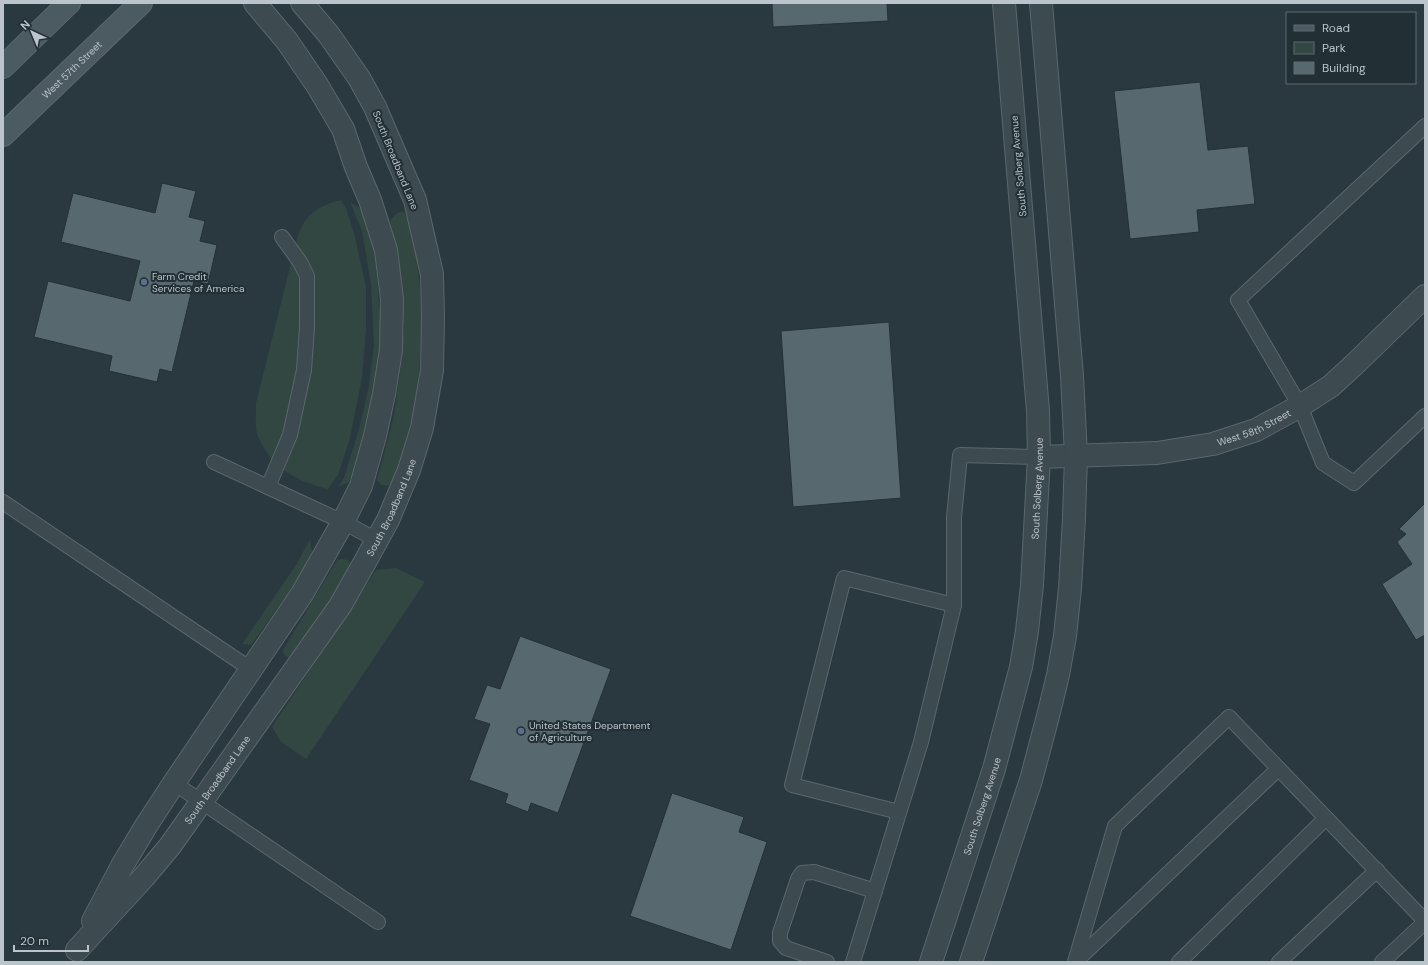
<svg xmlns="http://www.w3.org/2000/svg" width="1428" height="965" viewBox="0 0 1428 965" font-family="'DM Sans',sans-serif">
	<style>
		.green { fill: #324741 }
		.building { fill: #58686f; stroke: #243137 }
		.lines { fill: none; stroke-linecap: round; stroke-linejoin: round }
		.service-casing { stroke: #5b676d; stroke-width: 16 }
		.minor-casing { stroke: #5b676d; stroke-width: 24 }
		.tertiary-casing { stroke: #5b676d; stroke-width: 24 }
		.secondary-casing { stroke: #5b676d; stroke-width: 24 }
		.service { stroke: #3d4a50; stroke-width: 14 }
		.minor { stroke: #3d4a50; stroke-width: 22 }
		.tertiary { stroke: #3d4a50; stroke-width: 22 }
		.secondary { stroke: #4c5a62; stroke-width: 22 }
		.service-dot { fill: #5c6f8a; stroke: #222f35; stroke-width: 1.5 }
		.labels { text-anchor: middle; stroke-width: 4; stroke-linejoin: round; paint-order: stroke }
		.street-label { font-size: 10px; fill: #bac4ca; stroke: #222f35 }
		.poi-label { font-size: 10px; fill: #bac4ca; stroke: #222f35; text-anchor: start }
	</style>
	<rect width="100%" height="100%" fill="#2a393f"/>
	<g class="green">
		<path d="M341 200 346 208 355 237 366 287V329L362 378 350 438 338 475 328 489C300 482 276 471 262 445 261 441 258 438 257 434 255 423 256 413 256 403L298 235C300 231 302 225 305 221 313 209 328 203 341 200Z"/>
		<path d="M350 202 361 209 365 218 375 255 381 327 379 369 362 449 349 482 338 487 344 478 359 429 369 386 374 345 371 284 362 231Z"/>
		<path d="M403 211C413 225 414 245 417 261 424 315 422 369 411 422 407 440 402 458 398 475 394 485 391 487 381 485L377 480 393 420 400 374 404 327 396 252 390 221 396 214Z"/>
		<path d="M310 539 312 553 310 563 251 645 242 644 296 565Z"/>
		<path d="M342 559 348 560 351 565V570L294 654 289 658 284 655 283 650 337 560Z"/>
		<path d="M396 568 425 582 306 759 281 742 272 727 376 570Z"/>
	</g>
	<g class="building">
		<path d="M772 3H887L888 21 773 27Z"/>
		<path d="M1200 82 1208 150 1248 146 1255 204 1197 210 1199 232 1130 239 1114 91Z"/>
		<path d="M162 183 196 191 189 217 205 221 200 241 217 245 208 284 194 281 172 372 160 369 157 382 109 371 112 356 34 337 48 281 130 301 140 261 61 242 73 193 155 213Z"/>
		<path d="M889 322 901 498 793 507 781 331Z"/>
		<path d="M1425 503V635L1416 640 1382 584 1412 564 1397 542 1406 534 1399 529Z"/>
		<path d="M520 636 611 669 558 813 531 803 528 812 505 803 508 794 469 780 490 724 474 719 487 685 500 689Z"/>
		<path d="M672 793 744 817 739 832 767 842 731 950 630 916Z"/>
	</g>
	<g class="lines">
		<defs>
			<g id="service">
				<path d="M1425 126 1238 300 1300 406 1323 463 1354 483 1425 416"/>
				<path d="M214 462 343 522 377 540"/>
				<path d="M268 487 290 435 304 370 307 327V276L300 262 282 237"/>
				<path d="M3 502 252 670"/>
				<path d="M174 783 378 922"/>
				<path d="M899 812 792 785 844 578 954 605"/>
				<path d="M827 962 786 948 780 941V933L798 879 802 873 814 872 875 891"/>
				<path d="M853 962 921 742 954 605V517L960 455 1039 457"/>
				<path d="M1075 962 1115 826 1229 717 1425 921"/>
				<path d="M1075 962 1278 769"/>
				<path d="M1179 962 1326 818"/>
				<path d="M1279 962 1377 870"/>
				<path d="M1382 962 1425 922"/>
			</g>
			<g id="minor">
				<path id="s1" d="M1039 457 1157 453 1213 444 1256 430 1300 406 1331 386 1357 362 1425 296"/>
				<path d="M93 921 122 866 146 826 174 783 302 594 343 522 361 486 375 436 384 394 391 350 392 299 386 250 370 200 356 167 343 129 317 85 287 41 255 3"/>
				<path id="s2" d="M77 950 144 877 170 846 340 606 366 560 388 520 409 470 422 428 432 370 433 318 432 274 415 200 375 107 359 78 329 35 302 3"/>
			</g>
			<g id="tertiary">
				<path id="s3" d="M931 962 994 769 1021 667 1027 631 1032 585 1039 457 1038 411 1004 3"/>
				<path d="M971 962 1031 780 1048 716 1058 675 1065 636 1070 588 1074 518 1076 456 1072 376 1041 3"/>
			</g>
			<g id="secondary">
				<path d="M3 67 69 3"/>
				<path id="s4" d="M3 135 141 3"/>
			</g>
		</defs>
		<use href="#service" class="service-casing"/>
		<use href="#minor" class="minor-casing"/>
		<use href="#tertiary" class="tertiary-casing"/>
		<use href="#secondary" class="secondary-casing"/>
		<use href="#service" class="service"/>
		<use href="#minor" class="minor"/>
		<use href="#tertiary" class="tertiary"/>
		<use href="#secondary" class="secondary"/>
	</g>
	<g class="service-dot">
		<circle cx="144" cy="282" r="4"/>
		<circle cx="521" cy="731" r="4"/>
	</g>
	<g class="labels">
		<g class="street-label">
			<text dy="4" stroke="none"><textPath href="#s4" startOffset="95">West 57th Street</textPath></text>
			<text transform="translate(396 160) rotate(68)" y="4">South Broadband Lane</text>
			<text transform="translate(1018 166) rotate(-95)" y="4">South Solberg Avenue</text>
			<text dy="4" stroke="none"><textPath href="#s1" startOffset="219">West 58th Street</textPath></text>
			<text dy="4" stroke="none"><textPath href="#s3" startOffset="488">South Solberg Avenue</textPath></text>
			<text dy="4" stroke="none"><textPath href="#s2" startOffset="545">South Broadband Lane</textPath></text>
			<text dy="4" stroke="none"><textPath href="#s2" startOffset="221">South Broadband Lane</textPath></text>
			<text dy="4" stroke="none"><textPath href="#s3" startOffset="164">South Solberg Avenue</textPath></text>
		</g>
		<g class="poi-label">
			<text x="152" y="280">Farm Credit<tspan x="152" dy="12">Services of America</tspan></text>
			<text x="529" y="729">United States Department<tspan x="529" dy="12">of Agriculture</tspan></text>
		</g>
	</g>
	<rect width="1428" height="965" fill="none" stroke="#bac4ca" stroke-width="8"/>
	<rect x="1286" y="12" width="130" height="72" fill="#222f35" stroke="#5f6b71"/>
	<rect x="1294" y="25" width="20" height="6" fill="#4c5a62" stroke="#5f6b71"/>
	<text x="1322" y="32" font-size="12" fill="#bac4ca">Road</text>
	<rect x="1294" y="42" width="20" height="12" fill="#324741" stroke="#5f6b71"/>
	<text x="1322" y="52" font-size="12" fill="#bac4ca">Park</text>
	<rect x="1294" y="62" width="20" height="12" fill="#58686f" stroke="#5f6b71"/>
	<text x="1322" y="72" font-size="12" fill="#bac4ca">Building</text>
	<g transform="translate(32 32) rotate(316)" stroke="#222f35" stroke-width="3" paint-order="stroke">
	<path d="M0-3L7 15L0 10L-7 15Z" fill="#bac4ca"/>
	<text y="-6" font-size="11" font-weight="bold" text-anchor="middle" fill="#bac4ca">N</text>
	</g>
	<path d="M14 945v6h74v-6" fill="none" stroke="#bac4ca" stroke-width="2"/>
	<text x="20" y="945" font-size="12" fill="#bac4ca" stroke="#222f35" stroke-width="3" paint-order="stroke">20 m</text>
</svg>
